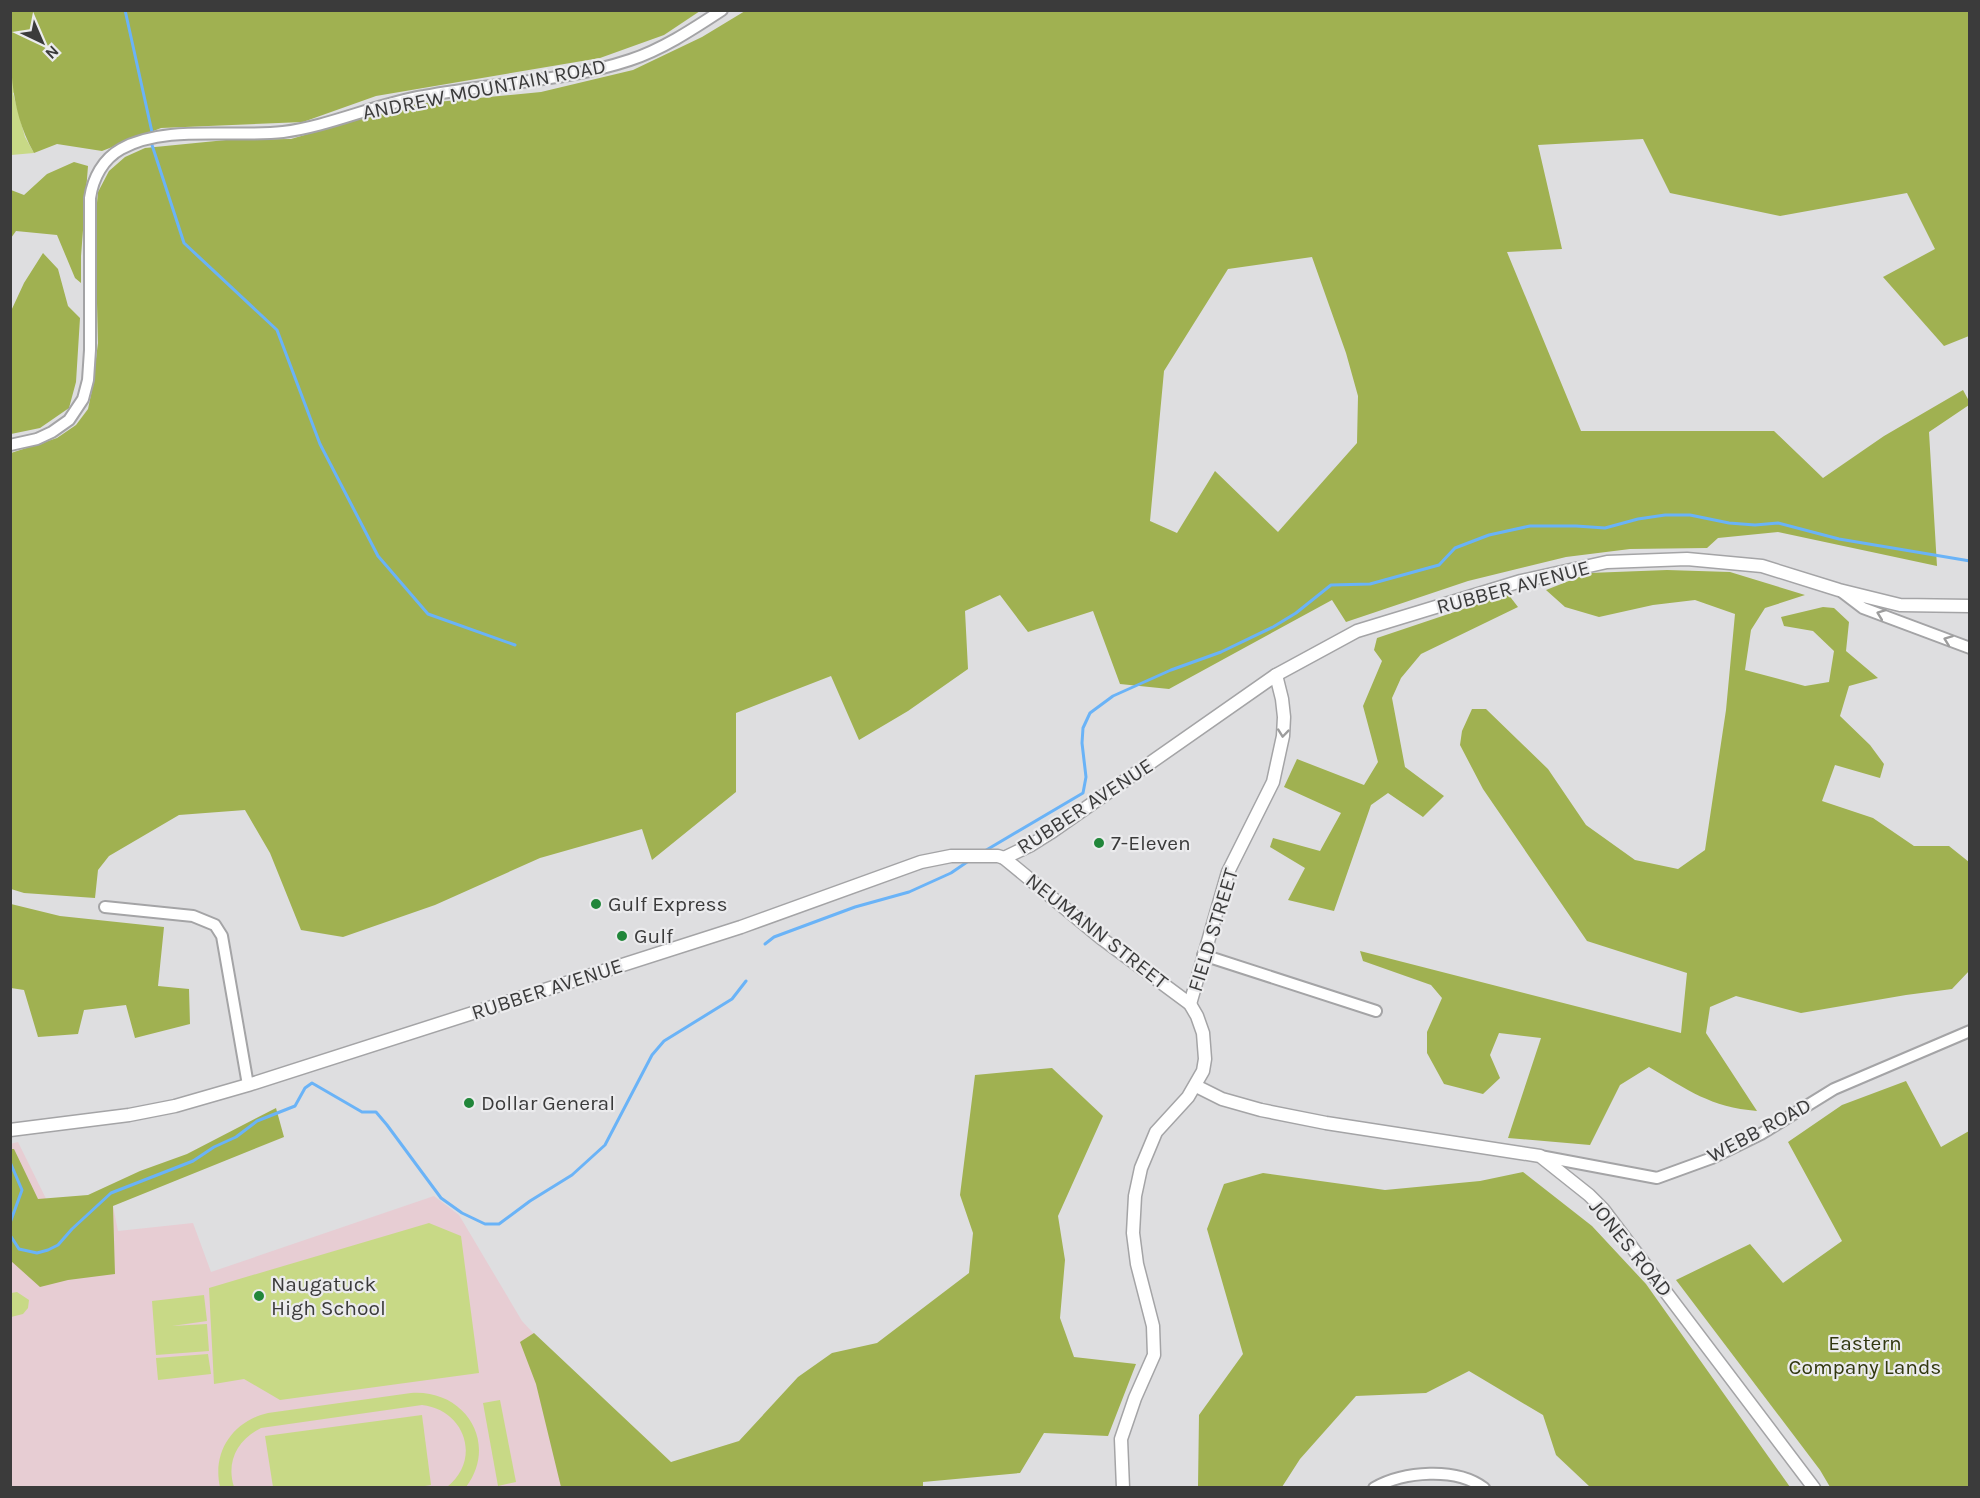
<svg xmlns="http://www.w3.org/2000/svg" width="1980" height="1498" viewBox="0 0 1980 1498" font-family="Karla,sans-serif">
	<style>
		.education { fill: #e7cdd3 }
		.green { fill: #c8d986 }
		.forest { fill: #a0b151; fill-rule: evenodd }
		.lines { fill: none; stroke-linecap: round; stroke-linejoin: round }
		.stream { stroke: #6ab3f7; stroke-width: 3 }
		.minor-casing { stroke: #a4a4a6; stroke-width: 14 }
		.tertiary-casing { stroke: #a4a4a6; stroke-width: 15 }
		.minor { stroke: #fff; stroke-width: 10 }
		.tertiary { stroke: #fff; stroke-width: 12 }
		.oneway { stroke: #9d9d9d }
		.poi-dot { fill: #21863a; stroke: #ebebed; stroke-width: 2 }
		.labels { text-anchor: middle; stroke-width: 4.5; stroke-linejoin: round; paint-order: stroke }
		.street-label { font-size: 21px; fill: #3b3b3b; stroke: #ebebed }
		.poi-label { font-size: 21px; fill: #3b3b3b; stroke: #ebebed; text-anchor: start }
		.park-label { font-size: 21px; fill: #31370f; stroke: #ebebed }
	</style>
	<rect width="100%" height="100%" fill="#dedee0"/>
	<path class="education" d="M18 1142 60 1227 113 1206 118 1231 193 1223 211 1272 434 1196 459 1215 522 1321 671 1480 670 1488H11L10 1144Z"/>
	<g class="green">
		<path d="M10 19 29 85 13 93 25 137 34 153 11 155Z"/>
		<path d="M429 1223 461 1236 479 1373 280 1400 244 1379 214 1384 209 1288Z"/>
		<path d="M17 1292 29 1300 28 1308 23 1314 11 1317V1293Z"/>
		<path d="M204 1295 207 1321 172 1326 207 1324 209 1351 156 1355 152 1301Z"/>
		<path d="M208 1354 211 1374 158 1380 156 1358Z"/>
		<path d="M411 1393C465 1389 499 1443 466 1487H447C482 1459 465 1410 422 1405L261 1428C237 1440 226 1462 234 1487H220C212 1452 233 1421 268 1413Z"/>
		<path d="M500 1400 516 1482 498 1486 483 1403Z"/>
		<path d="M422 1415 431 1485 413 1488 273 1487 265 1436Z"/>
	</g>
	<g class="forest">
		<path d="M10 11H700L664 35 600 58 376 96 303 122 161 128 102 151 57 144 34 153C8 106 11 62 10 11Z"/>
		<path d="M745 11H1969V336L1944 346 1883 277 1935 249 1907 193 1780 216 1670 193 1643 139 1538 145 1562 249 1507 252 1581 431H1774L1823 478 1884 436 1963 390 1969 401V405L1929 432 1937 566 1778 532 1718 538 1707 548 1630 549 1566 557 1468 581 1346 622 1332 600 1169 689 1120 684 1093 611 1028 632 1000 595 965 611 968 669 908 711 859 740 831 676 736 713V792L652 860 642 829 540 858 435 905 343 937 301 930 270 853 245 810 179 815 109 856 98 870 95 898 24 893 11 889V453L57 438 76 425 88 409 92 390 98 343 95 224 98 192 109 171 125 157 145 148 226 140 291 139 406 105 541 92 633 70 702 37ZM1312 257 1346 353 1358 396 1357 443 1278 532 1215 471 1177 533 1150 521 1164 371 1228 269Z"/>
		<path d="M74 162 88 166 81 256V283L75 278 57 235 16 231 11 238V190L24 195 47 174Z"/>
		<path d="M43 253 58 269 68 306 80 318 76 382 69 408 40 428 11 434V311L24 283Z"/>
		<path d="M1667 570 1730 572 1805 595 1765 608 1751 630 1745 670 1805 686 1829 682 1834 651 1813 631 1784 626 1781 617 1823 607 1834 608 1849 622 1846 651 1878 678 1849 686 1840 716 1870 745 1884 764 1880 778 1835 765 1822 801 1873 818 1914 846H1949L1969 862V971L1952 989 1906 995 1801 1013 1736 996 1710 1007 1706 1033 1757 1111C1710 1107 1688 1090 1649 1067L1620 1085 1590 1145 1508 1138 1541 1038 1499 1033 1490 1055 1500 1078 1483 1094 1444 1084 1427 1053V1032L1442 998 1431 985 1363 961 1360 951 1681 1033 1687 973 1587 941 1483 789 1460 745 1462 731 1472 709H1486L1548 769 1586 825 1635 860 1678 869 1705 850 1726 710 1735 614 1695 600 1653 605 1599 617 1565 607 1546 590 1589 573Z"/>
		<path d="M1508 594 1518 607 1421 654 1401 678 1392 698 1405 767 1444 796 1423 817 1388 793 1371 805 1334 911 1288 900 1305 868 1270 847 1273 838 1320 851 1341 813 1284 787 1297 759 1364 785 1378 762 1363 706 1382 661 1374 650 1377 638Z"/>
		<path d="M11 904 60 916 164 927 158 986 189 989 190 1024 135 1038 126 1005 84 1010 78 1034 38 1037 24 990 11 988Z"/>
		<path d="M1052 1068 1103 1116 1058 1216 1065 1260 1060 1318 1074 1357 1136 1364 1108 1436 1044 1433 1020 1473 923 1482V1487H561L536 1384 520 1342 534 1333 671 1462 739 1441 798 1377 832 1353 877 1343 969 1273 973 1233 960 1195 975 1075Z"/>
		<path d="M1906 1081 1941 1147 1969 1131V1487H1830L1820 1470 1676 1280 1750 1244 1783 1283 1842 1241 1788 1142 1842 1105Z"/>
		<path d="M276 1108 284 1137 113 1206 115 1274 68 1280 40 1287 11 1261V1149H14L38 1199 88 1195 140 1171 187 1154Z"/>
		<path d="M1523 1172 1592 1226 1646 1284 1790 1487H1590L1556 1455 1543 1415 1469 1371 1426 1393 1356 1396 1300 1459 1282 1487H1198L1199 1415 1243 1354 1207 1229 1224 1184 1263 1173 1385 1190 1480 1181Z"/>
	</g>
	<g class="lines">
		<g class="stream">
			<path d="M125 10 152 132"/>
			<path d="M152 145 184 243 277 330 320 444 378 556 428 614 515 645"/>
			<path d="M983 852 1083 793 1086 777 1082 743 1083 728 1090 713 1113 696 1171 670 1221 652 1273 627 1296 613 1331 585 1370 584 1439 565 1455 548 1489 535 1530 526H1576L1605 528 1638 519 1665 515H1690L1729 523 1755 525 1778 523 1839 539 1970 561"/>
			<path d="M765 944 774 937 855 907 909 892 951 873 970 860"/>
			<path d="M10 1162 22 1190 10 1223"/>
			<path d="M10 1235 19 1249 37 1253 48 1250 58 1245 72 1229 111 1193 193 1161 214 1147 236 1137 257 1121 295 1106 305 1088 312 1083 362 1112H376L387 1125 441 1198 462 1213 485 1224H499L530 1201 572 1175 605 1145 652 1055 664 1041 732 999 746 981"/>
		</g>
		<defs>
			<g id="minor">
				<path d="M10 445 37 439 52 432 69 420 83 399 88 380 90 350V198C93 178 103 159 121 149 165 124 233 138 283 132 330 126 376 104 424 96 492 83 564 82 630 60 663 49 693 29 722 10"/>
				<path d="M1842 592 1863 608 1970 648"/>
				<path d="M105 907 193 916 215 925 222 936 248 1085"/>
				<path d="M1203 955 1376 1011"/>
				<path d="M1540 1156 1657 1178 1712 1158 1761 1134 1834 1089 1970 1031"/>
				<path d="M1374 1488C1404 1471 1456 1467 1484 1488"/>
			</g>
			<g id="tertiary">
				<path d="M1004 858 1031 845 1050 833 1276 675 1357 631 1521 581 1607 562 1687 559 1762 566 1839 590 1900 605 1970 606"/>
				<path d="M1190 1004 1228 872 1273 782 1283 736 1284 717 1282 699 1276 675"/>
				<path d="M1196 1086 1222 1099 1261 1110 1326 1123 1540 1156 1589 1195 1603 1209 1814 1488"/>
				<path d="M10 1130 129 1115 175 1106 248 1085 741 927 921 862 951 856H998L1004 858 1101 938 1190 1004 1197 1016 1203 1033 1205 1059 1203 1071 1188 1097 1156 1132 1141 1168 1135 1196 1133 1233 1137 1264 1153 1326 1154 1355 1135 1398 1121 1439 1123 1488"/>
			</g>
		</defs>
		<use href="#minor" class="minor-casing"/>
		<use href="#tertiary" class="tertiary-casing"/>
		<use href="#minor" class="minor"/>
		<use href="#tertiary" class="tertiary"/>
	</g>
	<defs><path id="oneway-chevron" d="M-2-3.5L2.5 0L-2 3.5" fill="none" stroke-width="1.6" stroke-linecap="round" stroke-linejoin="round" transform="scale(1.5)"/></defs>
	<g class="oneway">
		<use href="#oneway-chevron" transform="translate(1881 614) rotate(-159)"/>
		<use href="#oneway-chevron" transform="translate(1948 640) rotate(-159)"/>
		<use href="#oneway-chevron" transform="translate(1283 733) rotate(96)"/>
	</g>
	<g class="poi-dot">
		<circle cx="1099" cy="843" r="6"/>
		<circle cx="596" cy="904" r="6"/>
		<circle cx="622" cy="936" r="6"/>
		<circle cx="469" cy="1103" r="6"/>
		<circle cx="259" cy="1296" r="6"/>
	</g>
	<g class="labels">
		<g class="street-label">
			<text transform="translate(484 89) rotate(-11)" y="7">ANDREW MOUNTAIN ROAD</text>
			<text transform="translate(1513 587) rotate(-15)" y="7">RUBBER AVENUE</text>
			<text transform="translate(1085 806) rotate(-33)" y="7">RUBBER AVENUE</text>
			<text transform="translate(1213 930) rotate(-73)" y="7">FIELD STREET</text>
			<text transform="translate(1097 931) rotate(38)" y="7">NEUMANN STREET</text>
			<text transform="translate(547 989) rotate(-18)" y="7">RUBBER AVENUE</text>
			<text transform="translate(1759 1130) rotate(-28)" y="7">WEBB ROAD</text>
			<text transform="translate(1631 1248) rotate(51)" y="7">JONES ROAD</text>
		</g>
		<g class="poi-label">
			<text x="1111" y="850">7-Eleven</text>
			<text x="608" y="911">Gulf Express</text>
			<text x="634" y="943">Gulf</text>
			<text x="481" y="1110">Dollar General</text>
			<text x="271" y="1291">Naugatuck<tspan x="271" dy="24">High School</tspan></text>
		</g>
		<g class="park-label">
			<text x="1865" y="1350">Eastern<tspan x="1865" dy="24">Company Lands</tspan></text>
		</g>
	</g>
	<rect width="1980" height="1498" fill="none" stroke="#3b3b3b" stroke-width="24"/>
	<g transform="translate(42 42) rotate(136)" stroke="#ebebed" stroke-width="4.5" paint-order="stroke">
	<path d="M0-4.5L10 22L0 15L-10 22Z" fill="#3b3b3b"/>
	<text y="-9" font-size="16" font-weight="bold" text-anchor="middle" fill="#3b3b3b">N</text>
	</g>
</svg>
